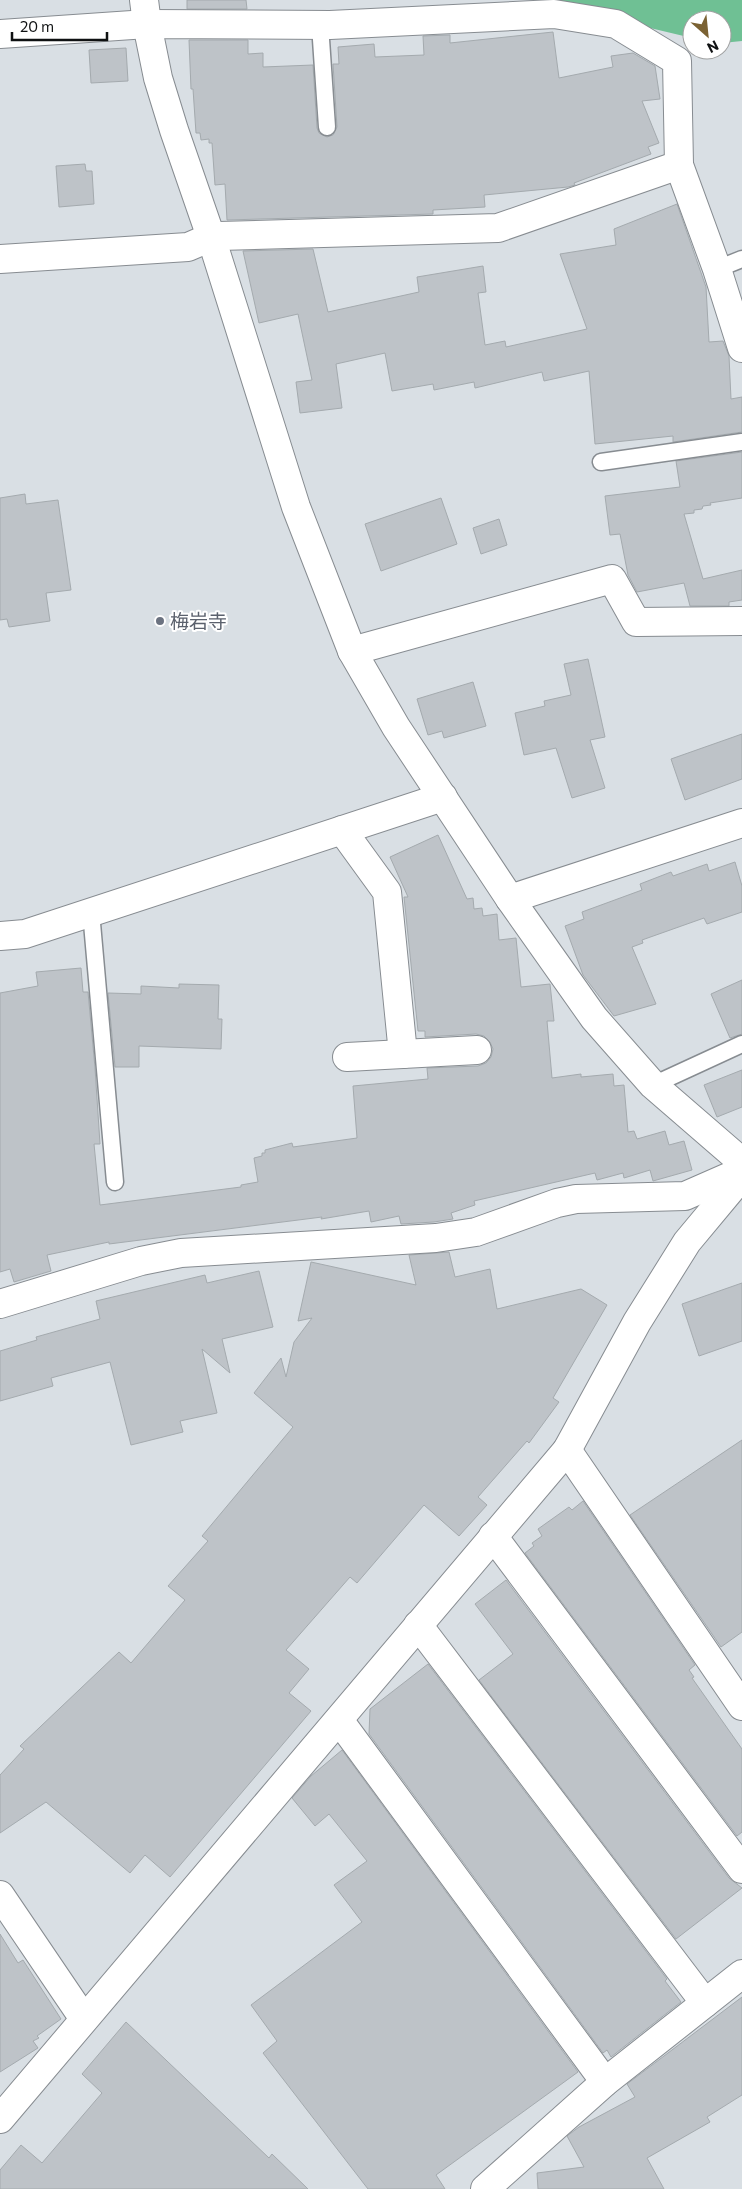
<svg xmlns="http://www.w3.org/2000/svg" width="742" height="2189" viewBox="0 0 742 2189" font-family="Commissioner,'Noto Sans JP',sans-serif">
	<style>
		.green { fill: #6fc094 }
		.building { fill: #bec3c8; stroke: #a4aaae }
		.lines { fill: none; stroke-linecap: round; stroke-linejoin: round }
		.lane-casing { stroke: #878c91; stroke-width: 19 }
		.street-casing { stroke: #878c91; stroke-width: 30 }
		.secondary-casing { stroke: #878c91; stroke-width: 30 }
		.lane { stroke: #fff; stroke-width: 16 }
		.street { stroke: #fff; stroke-width: 28 }
		.secondary { stroke: #fff; stroke-width: 28 }
		.worship-dot { fill: #6b7280; stroke: #fff; stroke-width: 2 }
		.labels { text-anchor: middle; stroke-width: 4; stroke-linejoin: round; paint-order: stroke }
		.worship-label { font-size: 19px; fill: #5b616d; stroke: #fff; text-anchor: start }
	</style>
	<rect width="100%" height="100%" fill="#d9dfe4"/>
	<path class="green" d="M533 0H742V41L722 43V20H692V38Z"/>
	<g class="building">
		<path d="M187 0H246L247 9H187Z"/>
		<path d="M553 32 559 78 613 67 611 56 633 53 655 66 660 99 642 101 659 143 648 147 651 154 574 183 575 185 568 187 484 195 485 207 433 210V214L227 220 225 184 215 185 212 143H209V139L201 140 200 133H196L193 89H191L189 40H248V54L263 53V67L313 65 317 128 319 133 327 137 333 135 337 127 333 64H339L338 47 374 44 375 57 424 55 423 36 450 35V43Z"/>
		<path d="M126 48 128 81 91 83 89 50Z"/>
		<path d="M85 164 86 171H92L94 204 59 207 56 166Z"/>
		<path d="M677 204 706 287 709 342 723 341 729 356 731 399 742 397V432L673 442V436L595 444 589 371 544 381 542 372 475 388 474 382 434 390 433 384 392 391 385 353 336 364 342 408 300 413 296 382 312 380 298 314 259 323 243 251 313 249 328 312 419 292 417 277 483 266 486 292 478 293 485 345 505 341 506 347 587 329 560 254 616 245 614 229Z"/>
		<path d="M742 452V498L710 503 711 505 703 506 702 509 694 510V513L684 514 703 579 742 570V600L729 602V606H690L684 583 637 592 628 575 620 534 610 535 605 496 680 487 676 461Z"/>
		<path d="M25 494 26 504 58 500 71 590 46 593 50 621 9 627 7 619 0 620V498Z"/>
		<path d="M441 498 457 544 381 571 365 524Z"/>
		<path d="M499 519 507 545 481 554 473 528Z"/>
		<path d="M588 659 605 737 590 740 605 788 572 798 556 748 524 755 515 713 545 706 544 701 571 695 564 664Z"/>
		<path d="M473 682 486 726 444 738 442 731 428 735 417 699Z"/>
		<path d="M742 734V779L685 800 671 759Z"/>
		<path d="M438 835 467 899 473 898 474 909 482 908 483 916 497 914 499 940 516 938 521 987 550 984 554 1021H547L552 1078 581 1074V1077L613 1074 614 1086 624 1085 628 1132 634 1131 637 1139 665 1131 669 1145 684 1141 692 1170 653 1181 650 1170 624 1178 623 1173 597 1180 595 1173 474 1201 475 1205 451 1213 453 1219 434 1222 401 1224 399 1216 371 1222 369 1211 321 1219 322 1217 109 1244V1242L47 1255 51 1271 14 1282 10 1269 0 1272V993L38 986 36 972 81 968 83 992H88L95 1068 100 1144H94L100 1205 241 1187V1185L258 1182 254 1158 262 1156V1153H265V1150L292 1143 293 1147 357 1138 353 1086 428 1079 427 1068 478 1066 486 1063 491 1057 493 1049 490 1042 484 1036 476 1034 425 1037V1031H418L404 897H408L390 857Z"/>
		<path d="M735 862 742 886V912L707 924 704 918 642 940 643 943 632 947 656 1004 614 1016 583 975 565 926 584 919 582 912 642 890 640 884 671 872 673 876 707 864 709 871Z"/>
		<path d="M742 980V1034L730 1038 711 994Z"/>
		<path d="M179 984 219 985 218 1019H222L221 1049 139 1046V1067H115L108 993 141 994V986L179 988Z"/>
		<path d="M742 1070V1107L717 1117 704 1085Z"/>
		<path d="M449 1252 455 1277 490 1269 497 1309 581 1289 607 1305 553 1398 559 1402 529 1443 527 1441 478 1497 487 1505 459 1536 424 1505 357 1583 350 1577 286 1650 309 1669 289 1693 311 1711 170 1877 145 1855 130 1873 46 1802 0 1833V1775L24 1749 20 1746 119 1652 131 1663 185 1600 168 1586 208 1541 202 1536 293 1427 254 1393 281 1358 286 1377 294 1342 312 1318 298 1321 311 1262 416 1285 409 1255Z"/>
		<path d="M259 1271 273 1327 222 1339 230 1373 202 1349 217 1413 180 1421 183 1432 131 1445 110 1362 51 1378 53 1386 0 1401V1351L37 1340 36 1337 100 1319 96 1301 205 1275 207 1283Z"/>
		<path d="M742 1283V1341L699 1356 682 1304Z"/>
		<path d="M742 1440V1632L721 1647 630 1515Z"/>
		<path d="M583 1501 695 1665 689 1670 694 1677 692 1678 742 1749V1832L737 1836 525 1553 534 1546 532 1543 542 1536 538 1529 569 1507 572 1510Z"/>
		<path d="M506 1580 729 1878 742 1888 676 1939 479 1680 513 1654 475 1604Z"/>
		<path d="M428 1664 667 1979 665 1981 681 2002 611 2057 607 2050 603 2053 369 1734 370 1709Z"/>
		<path d="M342 1750 578 2072 436 2175 445 2189H368L263 2053 277 2041 251 2005 362 1922 334 1885 367 1861 329 1814 315 1826 292 1798 311 1776Z"/>
		<path d="M0 1934 18 1963 23 1960 61 2019 37 2036 39 2038 33 2041 38 2048 0 2072Z"/>
		<path d="M742 1997V2095L707 2117 710 2122 647 2158 664 2189H538L537 2173 584 2167 567 2136 579 2127 635 2097 627 2084Z"/>
		<path d="M126 2022 269 2158 272 2154 308 2189H0V2170L21 2145 42 2163 102 2093 82 2074Z"/>
	</g>
	<g class="lines">
		<defs>
			<g id="lane">
				<path d="M320 25 327 127"/>
				<path d="M717 269 742 259"/>
				<path d="M601 462 742 442"/>
				<path d="M91 912 115 1182"/>
				<path d="M653 1085 742 1044"/>
			</g>
			<g id="street">
				<path d="M0 34 147 24 330 25 554 14 616 24 677 61 679 165 717 269 742 348"/>
				<path d="M0 259 188 247 211 237 219 236 498 228 679 165"/>
				<path d="M352 651 612 579 636 622 742 621"/>
				<path d="M342 830 387 892 403 1054"/>
				<path d="M510 899 742 823"/>
				<path d="M0 936 25 934 443 797"/>
				<path d="M347 1057 477 1050"/>
				<path d="M0 1304 141 1261 181 1253 436 1238 476 1232 557 1203 576 1199 685 1196 742 1171"/>
				<path d="M567 1450 742 1706"/>
				<path d="M493 1536 742 1869"/>
				<path d="M418 1625 705 2003"/>
				<path d="M339 1720 605 2082"/>
				<path d="M0 1895 84 2019"/>
				<path d="M0 2119 567 1450 637 1322 687 1242 742 1176"/>
				<path d="M485 2189 605 2082 742 1974"/>
			</g>
			<path id="secondary" d="M144 0 147 24 158 78 174 130 211 237 296 507 352 651 396 727 510 899 594 1018 653 1085 742 1162"/>
		</defs>
		<use href="#lane" class="lane-casing"/>
		<use href="#street" class="street-casing"/>
		<use href="#secondary" class="secondary-casing"/>
		<use href="#lane" class="lane"/>
		<use href="#street" class="street"/>
		<use href="#secondary" class="secondary"/>
	</g>
	<circle class="worship-dot" cx="160" cy="621" r="5"/>
	<g class="labels">
		<g class="worship-label">
			<text x="170" y="628">梅岩寺</text>
		</g>
	</g>
	<g transform="translate(707 35) rotate(153)"><circle r="24" fill="#ffffff" stroke="#9fa0a0"/>
	<path d="M0-4L9 19L0 12L-9 19Z" fill="#7b6233"/>
	<text y="-8" font-size="14" font-weight="bold" text-anchor="middle" fill="#0f1112">N</text>
	</g>
	<path d="M12 32v8h95v-8" fill="none" stroke="#0f1112" stroke-width="2.5"/>
	<text x="20" y="32" font-size="15" fill="#0f1112" stroke="#ffffff" stroke-width="4" paint-order="stroke">20 m</text>
</svg>
